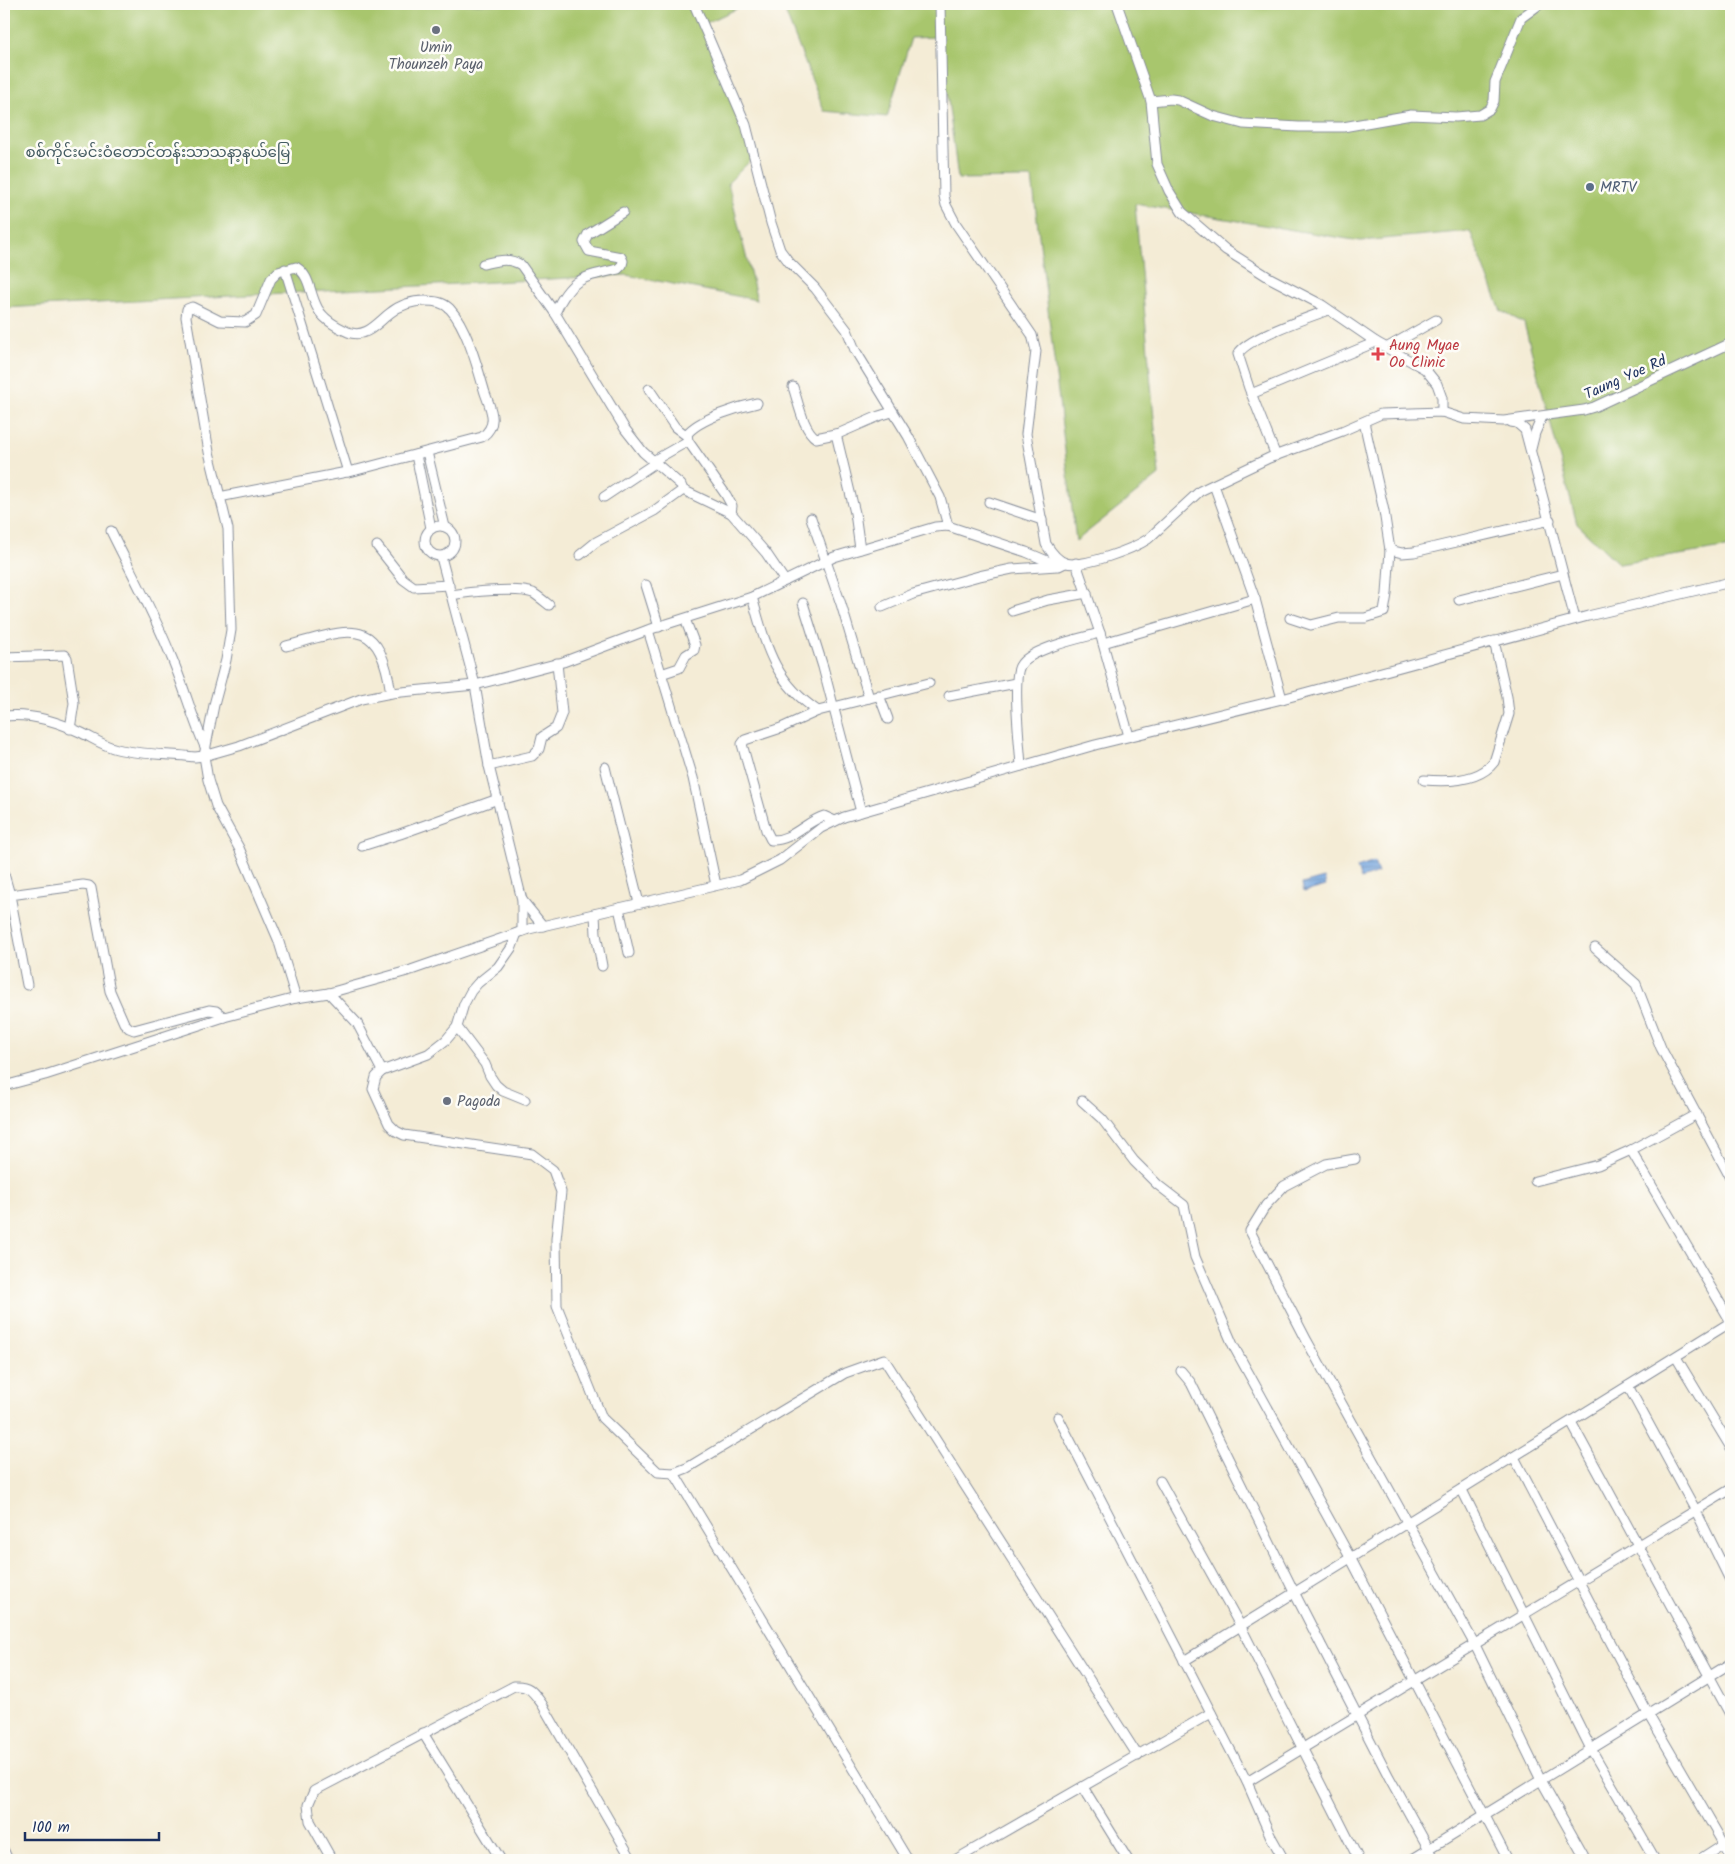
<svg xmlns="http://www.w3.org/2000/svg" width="1735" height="1864" viewBox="0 0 1735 1864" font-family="Kalam,'Noto Sans Myanmar',sans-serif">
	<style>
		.park { fill: #a8c66d; stroke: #627a66 }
		.water { fill: url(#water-rules); stroke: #486a9e }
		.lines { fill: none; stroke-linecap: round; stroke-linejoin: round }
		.minor-casing { stroke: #888e9a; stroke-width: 11 }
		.minor { stroke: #fff; stroke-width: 9 }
		.worship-dot { fill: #6b7280; stroke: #fdfcf7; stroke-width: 2 }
		.service-dot { fill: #5c6f8a; stroke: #fdfcf7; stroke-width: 2 }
		.health-dot { fill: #e0444e; stroke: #fdfcf7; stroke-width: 2 }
		.labels { text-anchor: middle; stroke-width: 5; stroke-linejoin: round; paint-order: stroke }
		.worship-label { font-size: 15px; fill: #5b616d; stroke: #fdfcf7 }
		.park-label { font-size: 15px; fill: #455c62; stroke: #fdfcf7 }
		.service-label { font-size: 15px; fill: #4e5e75; stroke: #fdfcf7; text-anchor: start }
		.health-label { font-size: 15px; fill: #be3a42; stroke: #fdfcf7; text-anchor: start }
		.street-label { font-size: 15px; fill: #1b2f5e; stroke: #fdfcf7 }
	</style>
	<defs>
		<pattern id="water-rules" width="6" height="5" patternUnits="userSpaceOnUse" patternTransform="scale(1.25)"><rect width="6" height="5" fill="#75a6df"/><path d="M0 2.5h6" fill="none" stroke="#5f88b8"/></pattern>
	</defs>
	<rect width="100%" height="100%" fill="#fdfcf7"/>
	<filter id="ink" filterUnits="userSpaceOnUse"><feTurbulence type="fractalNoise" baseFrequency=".02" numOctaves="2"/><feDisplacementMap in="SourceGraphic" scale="10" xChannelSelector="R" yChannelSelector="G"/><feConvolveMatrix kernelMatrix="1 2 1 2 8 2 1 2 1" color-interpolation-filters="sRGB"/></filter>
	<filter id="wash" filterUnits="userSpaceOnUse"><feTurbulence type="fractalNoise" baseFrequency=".0096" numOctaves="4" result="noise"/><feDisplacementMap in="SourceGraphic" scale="20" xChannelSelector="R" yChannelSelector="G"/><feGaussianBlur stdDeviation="1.12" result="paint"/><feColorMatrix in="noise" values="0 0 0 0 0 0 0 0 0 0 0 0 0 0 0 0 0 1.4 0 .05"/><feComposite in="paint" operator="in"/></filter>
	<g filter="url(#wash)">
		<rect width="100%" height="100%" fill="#f4ecd6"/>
		<g class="park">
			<path d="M4 4H747L706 23 753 158 728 183 757 300 626 275 4 308Z"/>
			<path d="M782 4H1731V547L1619 564 1577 524 1524 323 1501 311 1470 231 1360 241 1135 204 1159 475 1076 541 1032 178 958 179 940 37 911 38 887 117 824 111Z"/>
		</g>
		<g class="water">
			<path d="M1374 862 1378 873 1361 879 1357 868Z"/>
			<path d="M1324 878 1326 886 1304 892 1302 884Z"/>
		</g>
	</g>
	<g filter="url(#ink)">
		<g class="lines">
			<defs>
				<g id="minor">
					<path d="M694 4 746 125 771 223 780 250 789 262 815 288 847 330 855 350 908 436 940 497 948 526"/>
					<path d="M940 4 944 196 946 205 956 224 1032 335 1036 351 1026 434 1046 544C1051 552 1057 561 1066 563 1083 568 1133 549 1148 539L1200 491 1269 458 1342 431 1381 414 1442 412 1464 419 1504 421 1584 410 1594 407 1731 343"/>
					<path d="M1117 4 1151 101 1157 164 1169 191 1182 212 1226 250 1270 278 1322 305 1376 342 1425 369 1437 384 1442 398V412"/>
					<path d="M1151 101 1171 99 1178 100 1213 116 1243 124 1299 127H1343L1411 115 1456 117 1480 115 1490 109 1494 101 1495 82 1521 18 1540 4"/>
					<path d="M483 264C497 261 508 257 521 265L555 313 625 429 643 452 681 485 683 490 731 513 766 553 785 581"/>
					<path d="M285 269 348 472"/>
					<path d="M555 313C570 278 583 277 618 269L622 265 623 261 621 257 589 251 584 242 588 234 623 212"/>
					<path d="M1388 347 1436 320"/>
					<path d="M793 387C798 401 803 430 816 438L840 433 879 416 892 412"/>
					<path d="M649 389 675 427 687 436"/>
					<path d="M1251 394 1376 342"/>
					<path d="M1511 422 1517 423 1525 430 1575 619"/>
					<path d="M836 434 855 513 860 549"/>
					<path d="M1531 449 1535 433 1542 417"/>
					<path d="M427 452 445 527"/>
					<path d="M416 455 431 528"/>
					<path d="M1276 456 1249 388 1238 354C1248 337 1308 318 1328 310"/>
					<path d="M653 461 688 441"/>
					<path d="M1214 485 1255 599 1282 699"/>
					<path d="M219 497 357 470 482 437C499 424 491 410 485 393 478 369 467 327 450 309 443 302 435 301 425 301 413 301 400 305 390 313 377 323 366 339 348 332 337 327 324 320 318 309 309 294 311 276 296 267L278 272 271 279 256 315 245 322 220 321 192 307 187 309 186 317 209 452 228 529 231 630 226 660 214 705 204 756 208 780 216 806 239 848 278 939 296 998"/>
					<path d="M604 497 655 463"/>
					<path d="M989 502 1042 520"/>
					<path d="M731 513 732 506 726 495 688 441 687 434C699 419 738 407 757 403"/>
					<path d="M811 518 841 604 869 698"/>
					<circle cx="440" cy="541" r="15"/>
					<path d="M111 531C131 572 154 613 171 656 184 686 192 718 206 749"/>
					<path d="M377 546 403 579 414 587 449 585"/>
					<path d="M1390 550 1402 553 1414 552 1550 520"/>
					<path d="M580 555 596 542 654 511 683 490"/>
					<path d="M441 557 475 685 489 766 522 900V931"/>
					<path d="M1076 563 1100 633 1129 736"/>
					<path d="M646 585 659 627"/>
					<path d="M451 595C468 592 518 587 533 593 538 596 544 601 549 605"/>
					<path d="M752 597C766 645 773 681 818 711"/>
					<path d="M1459 600 1563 574"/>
					<path d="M803 603 823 667 861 812"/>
					<path d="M882 607 913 594 979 576 1012 569 1057 566"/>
					<path d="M1012 611 1048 600 1087 593"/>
					<path d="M1290 618 1311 625 1339 618H1365L1384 612 1387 594 1390 550 1384 511 1364 422"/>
					<path d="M648 630 693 778 716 885"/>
					<path d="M1103 643 1255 599"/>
					<path d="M286 646C349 630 379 612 391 693"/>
					<path d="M4 657 65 655 67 658 74 703 70 729"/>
					<path d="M661 674 679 668 686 655 694 650 695 645 685 619"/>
					<path d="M879 695 888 719"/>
					<path d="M949 696 1016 683"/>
					<path d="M4 716C31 713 57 721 82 733 94 739 104 746 117 749 142 755 169 754 195 757L204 756 239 746 361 699 391 693 475 685 563 662 648 630 752 597 834 557 935 527 948 526 1026 552 1059 566 1065 563"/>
					<path d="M489 766 532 756 539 749 542 737 556 728 562 713 557 663"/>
					<path d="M1021 766C1020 747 1012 680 1020 666 1029 649 1081 638 1100 633"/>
					<path d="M605 767 639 903"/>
					<path d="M1424 780C1447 782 1479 782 1494 762L1509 714 1507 697 1494 641"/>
					<path d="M835 821 824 816C805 822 792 841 771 840L766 830 742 744 745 740 781 728 818 711 929 683"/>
					<path d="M362 846 400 834 498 799"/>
					<path d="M4 874 10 895 83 885 89 886 91 888 110 991 124 1023 129 1028 134 1030 209 1010 216 1011 224 1017"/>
					<path d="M10 895 27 985"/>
					<path d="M522 900 543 926"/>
					<path d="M619 908 629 953"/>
					<path d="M595 914 596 934 602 966"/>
					<path d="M1595 948 1636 984 1661 1048 1731 1179"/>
					<path d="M329 993 357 1023 382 1071 376 1077 373 1089 389 1124 396 1131 404 1135 532 1154 553 1170 561 1192 556 1239 557 1306 602 1418 658 1472 674 1473 687 1468 845 1373 884 1359 1138 1756"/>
					<path d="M457 1027 485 1064 490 1076 496 1085 503 1091 525 1100"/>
					<path d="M382 1071 428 1054 446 1040 457 1027 464 1004 471 991 478 983 498 967 512 947 517 933"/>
					<path d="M4 1086 45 1075 224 1017 296 998 329 993 411 970 529 929 740 880 780 860 821 828 844 817 1095 745 1282 699 1588 616 1731 582"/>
					<path d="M1082 1101 1102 1119 1134 1161 1158 1185 1184 1205 1195 1257 1233 1345 1351 1559 1508 1860"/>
					<path d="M1631 1150 1731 1322"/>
					<path d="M1355 1159 1326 1164 1284 1186 1266 1205 1250 1231 1307 1341 1475 1645 1541 1780 1586 1860"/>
					<path d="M1535 1181 1598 1165 1631 1150 1697 1114"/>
					<path d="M1676 1357 1731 1448"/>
					<path d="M1181 1371 1191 1383 1295 1594 1389 1777 1435 1860"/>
					<path d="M1628 1386 1696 1511 1731 1582"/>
					<path d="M1058 1417 1247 1782 1270 1835 1284 1860"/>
					<path d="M1571 1422 1731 1716"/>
					<path d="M1514 1457 1648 1714 1731 1857"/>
					<path d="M674 1473 908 1860"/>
					<path d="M1160 1481 1241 1627 1359 1860"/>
					<path d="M1462 1490 1591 1749 1655 1860"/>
					<path d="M1184 1661 1731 1322"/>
					<path d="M423 1733 501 1860"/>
					<path d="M1247 1782 1731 1489"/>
					<path d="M1083 1787 1128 1860"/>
					<path d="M4 1851 8 1860"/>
					<path d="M332 1860 310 1821 308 1805 314 1791 514 1686C530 1685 533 1692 542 1704L632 1860"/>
					<path d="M955 1860 1211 1713"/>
					<path d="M1411 1860 1731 1663"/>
					<path d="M1700 1860 1731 1840"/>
				</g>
			</defs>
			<use href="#minor" class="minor-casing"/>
			<use href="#minor" class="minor"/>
		</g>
	</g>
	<g class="worship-dot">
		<circle cx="436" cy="30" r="5"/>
		<circle cx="447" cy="1101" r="5"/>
	</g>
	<circle class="service-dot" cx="1590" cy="187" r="5"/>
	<path class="health-dot" d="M1375.5 346.5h5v5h5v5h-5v5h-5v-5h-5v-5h5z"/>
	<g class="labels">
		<g class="worship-label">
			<text x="436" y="52">Umin<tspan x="436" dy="17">Thounzeh Paya</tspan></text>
			<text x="457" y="1106" text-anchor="start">Pagoda</text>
		</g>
		<g class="park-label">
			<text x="158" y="157">စစ်ကိုင်းမင်းဝံတောင်တန်းသာသနာ့နယ်မြေ</text>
		</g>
		<g class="service-label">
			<text x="1600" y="192">MRTV</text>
		</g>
		<g class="health-label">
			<text x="1389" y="350">Aung Myae<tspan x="1389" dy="17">Oo Clinic</tspan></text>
		</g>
		<g class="street-label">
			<text transform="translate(1625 377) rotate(-24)" y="5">Taung Yoe Rd</text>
		</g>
	</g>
	<rect width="1735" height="1864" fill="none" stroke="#fdfcf7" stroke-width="20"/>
	<path d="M25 1832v8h134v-8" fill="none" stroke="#1b2f5e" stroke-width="2.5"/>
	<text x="32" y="1832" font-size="15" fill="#1b2f5e" stroke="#fdfcf7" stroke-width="4" paint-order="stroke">100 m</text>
</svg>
